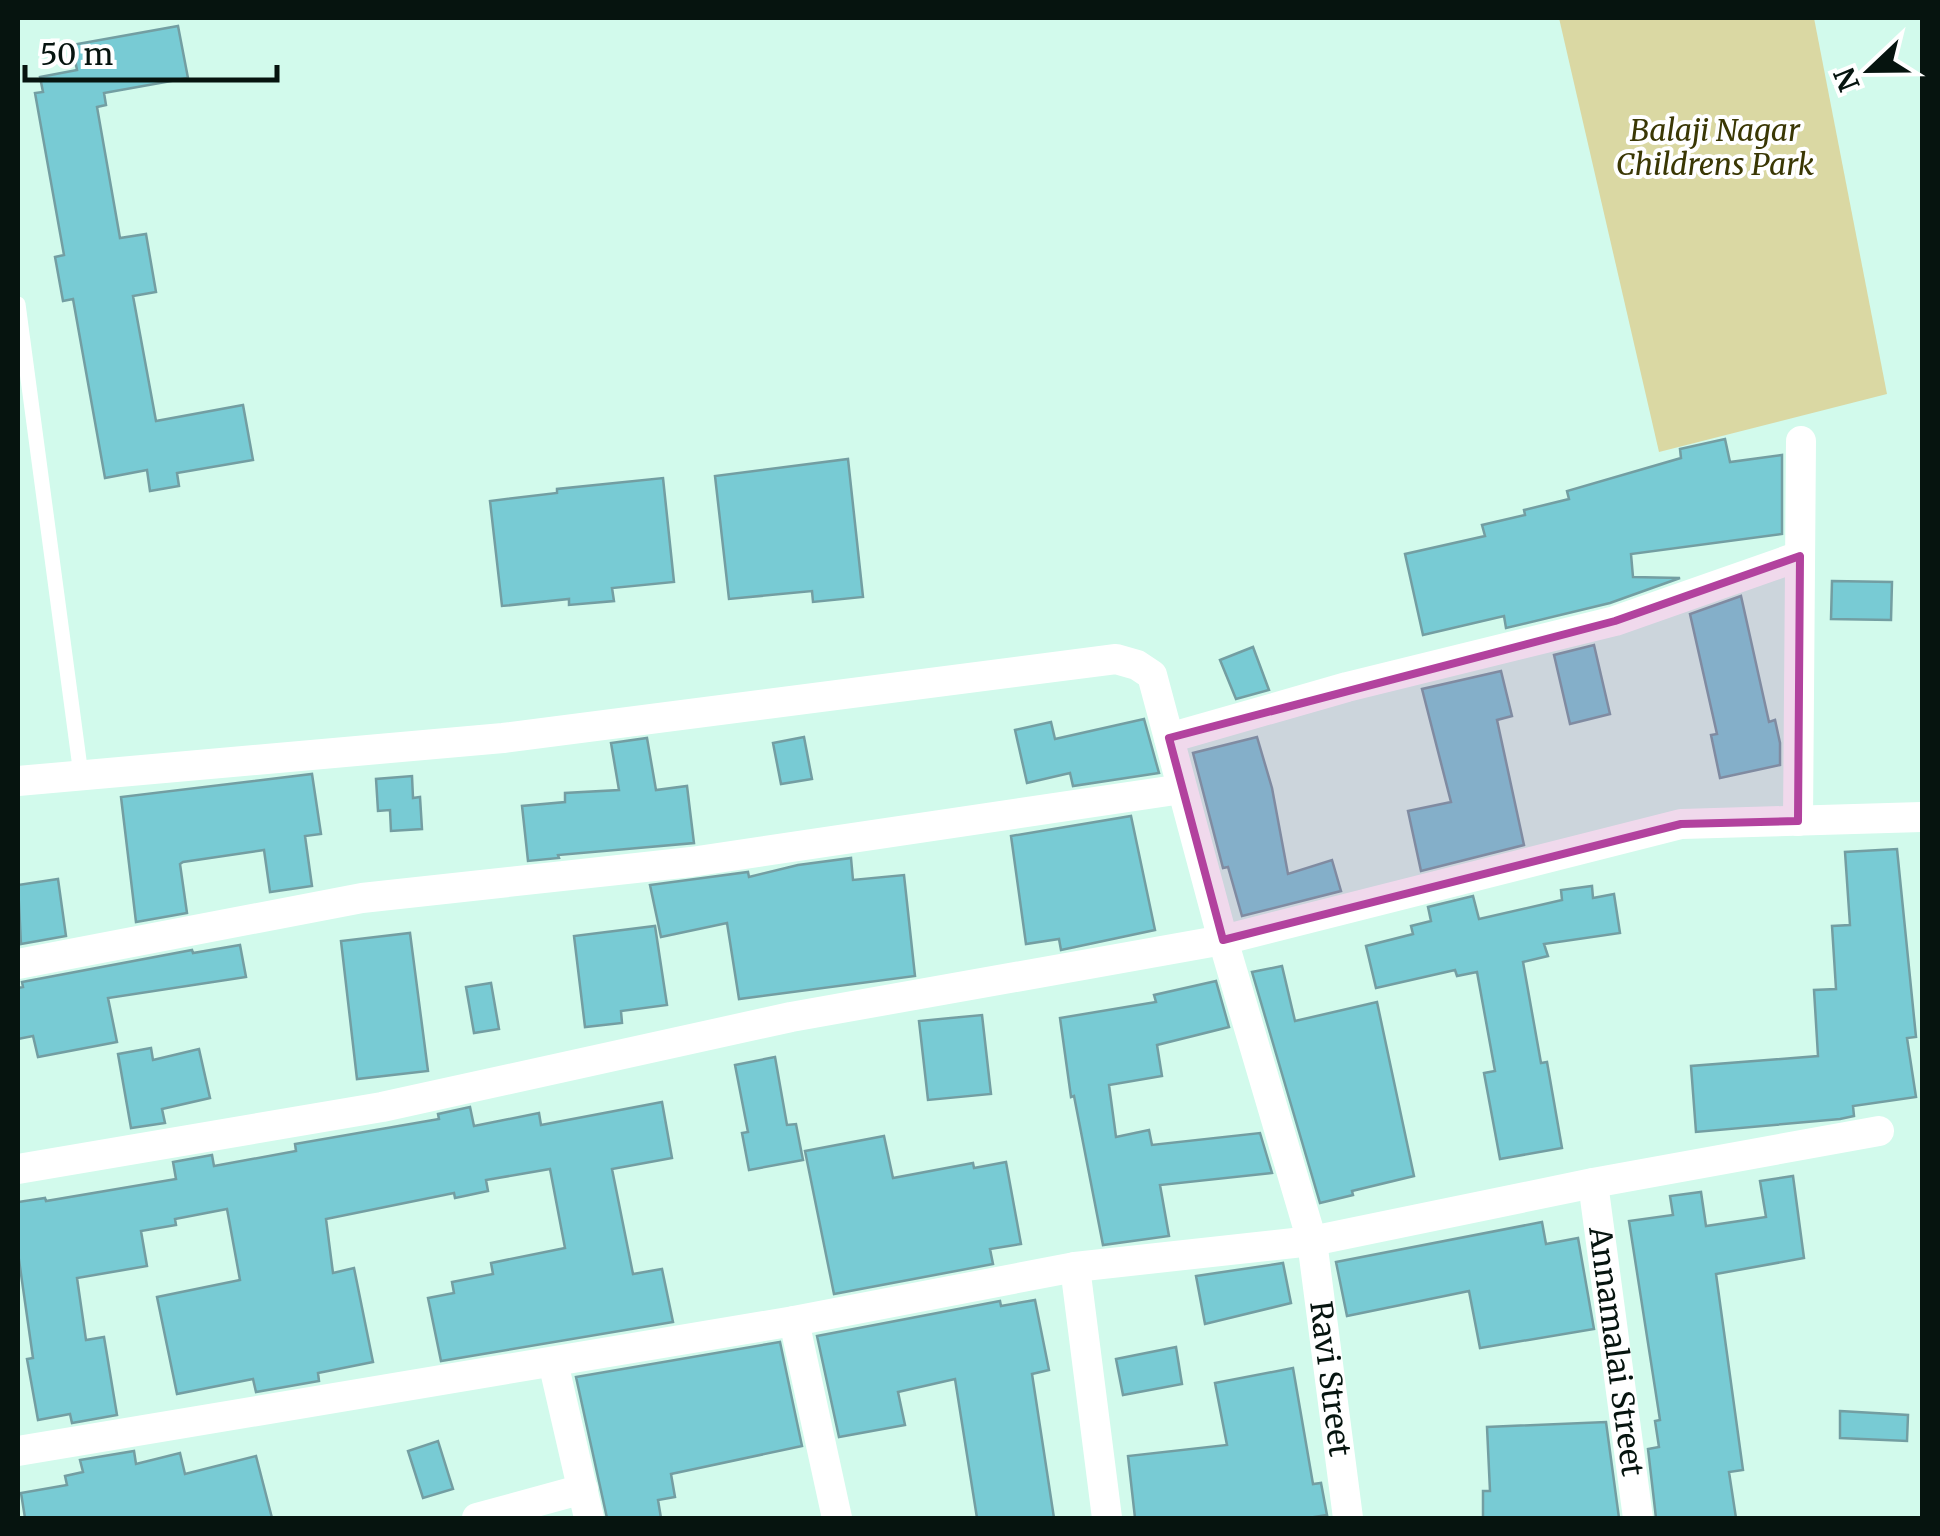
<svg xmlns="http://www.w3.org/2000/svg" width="1940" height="1536" viewBox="0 0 1940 1536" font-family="Merriweather,serif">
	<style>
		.green { fill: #dad8a3 }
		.building { fill: #78cbd4; stroke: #739ea2; stroke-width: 2.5 }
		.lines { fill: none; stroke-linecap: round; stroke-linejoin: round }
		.service { stroke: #fff; stroke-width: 15 }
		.minor { stroke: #fff; stroke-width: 30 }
		.marked { fill: #b2429e; fill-opacity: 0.2; stroke: #b2429e; stroke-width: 8; stroke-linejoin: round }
		.labels { text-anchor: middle; stroke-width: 8; stroke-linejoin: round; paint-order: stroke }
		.park-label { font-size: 30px; font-style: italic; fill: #3a3704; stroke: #fff }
		.street-label { font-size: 30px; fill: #06140f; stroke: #fff }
	</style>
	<rect width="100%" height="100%" fill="#d2faec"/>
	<path class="green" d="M1559 18H1814L1887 394 1659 452Z"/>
	<g class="building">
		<path d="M178 26 188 78 104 93 106 105 97 107 120 238 146 234 156 292 133 296 156 421 243 405 253 460 177 473 179 486 150 491 147 470 105 478 73 299 63 301 55 257 64 255 35 93 43 92 40 77 77 70 72 45Z"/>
		<path d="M1725 439 1730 462 1782 455V534L1631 554 1633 577 1680 578 1610 603 1506 628 1504 616 1423 635 1405 554 1485 536 1482 525 1525 515 1524 510 1569 499 1567 491 1681 458 1680 449Z"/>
		<path d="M848 459 863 597 813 602 812 591 729 599 715 476Z"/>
		<path d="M663 478 674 582 612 588 614 601 569 605V599L502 606 490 501 557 493V489Z"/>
		<path d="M1832 581 1892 582 1891 620 1831 619Z"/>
		<path d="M1741 596 1769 722 1775 720 1780 743V765L1720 778 1711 735 1717 734 1690 614Z"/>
		<path d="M1594 645 1610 714 1570 724 1554 655Z"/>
		<path d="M1253 647 1269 690 1236 699 1220 660Z"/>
		<path d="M1501 671 1512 716 1497 720 1524 845 1421 871 1408 811 1451 802 1422 689Z"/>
		<path d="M1144 719 1159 773 1073 786 1070 773 1027 783 1015 730 1051 722 1055 739Z"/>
		<path d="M804 737 812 779 781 784 773 743Z"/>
		<path d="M1257 737 1272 788 1288 874 1332 860 1341 891 1242 916 1228 867 1223 868 1193 753Z"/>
		<path d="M647 738 656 790 687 786 694 843 558 855 559 858 528 861 522 806 565 802V793L619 790 611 743Z"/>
		<path d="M312 774 321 834 305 836 312 886 270 892 264 850 183 862 180 864 187 913 136 922 121 797Z"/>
		<path d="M412 776 413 798 420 797 422 829 391 831 390 810 378 811 376 779Z"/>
		<path d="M1131 816 1155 930 1061 950 1059 939 1026 944 1011 836Z"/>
		<path d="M1897 849 1916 1037 1907 1038 1916 1097 1853 1106 1854 1116 1840 1119 1696 1132 1691 1066 1818 1056 1814 990 1836 989 1832 926 1850 925 1845 852Z"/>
		<path d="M851 858 853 880 904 875 915 976 739 999 727 923 661 937 650 885 748 872 749 877 798 865Z"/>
		<path d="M58 879 66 936 21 944 18 885Z"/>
		<path d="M1592 886 1593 898 1614 894 1620 933 1544 944 1548 956 1523 962 1541 1063 1547 1062 1562 1148 1500 1159 1484 1073 1495 1071 1477 972 1457 976 1455 970 1376 988 1366 946 1413 934 1411 926 1431 921 1428 907 1473 896 1479 919 1562 900 1561 890Z"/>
		<path d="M655 926 667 1005 621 1011 622 1023 585 1027 574 936Z"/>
		<path d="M410 933 428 1071 357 1079 341 941Z"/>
		<path d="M240 945 246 977 108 998 117 1042 38 1057 33 1036 18 1039V988L23 987 22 982 192 950 193 953Z"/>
		<path d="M1282 966 1295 1021 1377 1002 1414 1176 1352 1191 1353 1195 1320 1203 1252 972Z"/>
		<path d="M1216 981 1229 1027 1157 1045 1162 1076 1109 1085 1116 1137 1149 1130 1152 1145 1260 1133 1272 1173 1160 1185 1169 1236 1103 1245 1074 1096 1071 1097 1060 1018 1156 1002 1154 995Z"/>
		<path d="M491 983 499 1029 474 1033 466 987Z"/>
		<path d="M982 1015 991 1094 928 1100 919 1021Z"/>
		<path d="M151 1048 153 1060 199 1049 210 1098 162 1109 165 1123 131 1128 118 1054Z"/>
		<path d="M775 1057 787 1125 796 1124 803 1160 749 1170 742 1133 748 1132 735 1065Z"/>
		<path d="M662 1102 672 1158 612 1169 633 1274 662 1269 673 1322 441 1361 428 1298 454 1293 452 1282 493 1274 491 1263 565 1248 550 1169 486 1180 488 1191 455 1198 454 1193 326 1219 333 1273 354 1268 373 1362 318 1373 319 1381 256 1392 253 1379 177 1394 157 1297 240 1280 227 1209 175 1219 176 1225 141 1231 147 1266 77 1278 86 1340 104 1337 117 1415 72 1423 70 1414 38 1420 27 1359 33 1358 18 1253V1202L45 1198 46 1201 176 1179 173 1162 212 1155 214 1166 296 1151 295 1144 439 1119 438 1114 470 1107 474 1126 539 1113 541 1125Z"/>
		<path d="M884 1136 893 1178 973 1163 974 1168 1006 1162 1021 1244 990 1249 993 1264 834 1294 805 1151Z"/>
		<path d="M1793 1176 1804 1258 1716 1274 1743 1470 1729 1472 1736 1518H1656L1648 1449 1659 1447 1655 1421 1660 1420 1629 1221 1673 1215 1670 1196 1701 1192 1706 1226 1766 1217 1760 1181Z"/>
		<path d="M1542 1222 1546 1244 1578 1238 1594 1329 1480 1348 1469 1291 1347 1316 1336 1262Z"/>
		<path d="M1283 1263 1291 1303 1205 1324 1196 1276Z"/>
		<path d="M1035 1300 1049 1370 1032 1374 1054 1518H977L955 1379 898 1392 905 1425 839 1437 817 1336 1000 1301 1001 1306Z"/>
		<path d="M780 1342 802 1446 671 1474 675 1497 658 1500 661 1518H607L576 1377Z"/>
		<path d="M1176 1347 1182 1384 1123 1395 1116 1359Z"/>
		<path d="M1293 1368 1313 1484 1321 1483 1327 1515 1308 1518H1135L1128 1456 1227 1445 1215 1383Z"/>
		<path d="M1840 1411 1908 1415 1907 1441 1840 1438Z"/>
		<path d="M1606 1422 1619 1518H1483V1491H1490L1487 1427Z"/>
		<path d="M438 1441 453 1489 423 1498 408 1451Z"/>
		<path d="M134 1451 136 1464 180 1453 185 1474 256 1456 272 1518H25L21 1493 67 1485 65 1476 83 1472 80 1460Z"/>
	</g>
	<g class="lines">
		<path class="service" d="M18 304 81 775"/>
		<g class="minor">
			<path d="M1169 738 1347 687 1615 621 1800 556"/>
			<path id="s1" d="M18 781 503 738 1116 659 1137 665 1152 675 1223 940 1312 1241 1348 1518"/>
			<path d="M1798 821 1801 441"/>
			<path d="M18 964 362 898 691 862 1182 789"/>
			<path d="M18 1169 382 1107 791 1017 1223 940 1681 824 1922 817"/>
			<path id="s2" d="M1593 1183 1638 1518"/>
			<path d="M1075 1267 1107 1518"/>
			<path d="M794 1321 837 1518"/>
			<path d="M553 1362 589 1518"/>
			<path d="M18 1451 794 1321 1075 1267 1312 1241 1593 1183 1879 1131"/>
			<path d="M477 1518 583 1489"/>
		</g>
	</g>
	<path class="marked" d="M1800 556 1798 821 1681 824 1223 940 1169 738 1615 621Z"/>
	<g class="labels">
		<g class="park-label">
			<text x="1715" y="141">Balaji Nagar<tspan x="1715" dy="34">Childrens Park</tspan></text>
		</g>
		<g class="street-label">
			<text dy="10" stroke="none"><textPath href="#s2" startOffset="170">Annamalai Street</textPath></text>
			<text dy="10" stroke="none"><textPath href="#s1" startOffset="1872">Ravi Street</textPath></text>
		</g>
	</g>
	<rect width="1940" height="1536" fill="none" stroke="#06140f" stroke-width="40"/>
	<g transform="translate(1870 70) rotate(248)" stroke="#ffffff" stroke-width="8" paint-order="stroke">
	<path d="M0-8L18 38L0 25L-18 38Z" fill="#06140f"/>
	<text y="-15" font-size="28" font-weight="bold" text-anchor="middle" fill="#06140f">N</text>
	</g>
	<path d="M25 65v15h252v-15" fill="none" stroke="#06140f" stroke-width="5"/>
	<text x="40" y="65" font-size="30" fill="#06140f" stroke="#ffffff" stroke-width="8" paint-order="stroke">50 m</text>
</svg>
